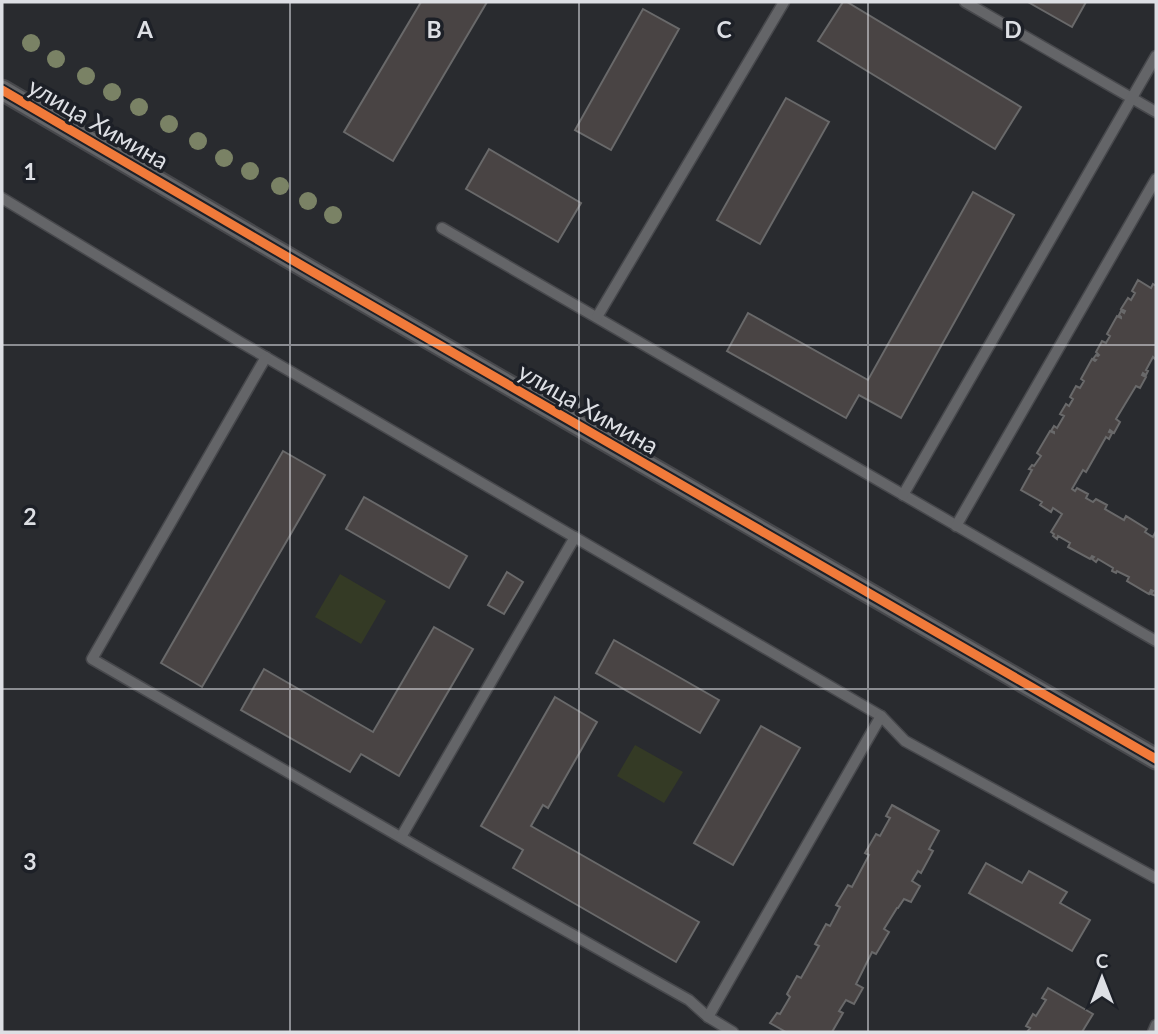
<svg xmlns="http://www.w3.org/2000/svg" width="1158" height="1034" viewBox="0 0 1158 1034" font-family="Lato,sans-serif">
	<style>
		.green { fill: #343a25 }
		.building { fill: #494444; stroke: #69696a; stroke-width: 2 }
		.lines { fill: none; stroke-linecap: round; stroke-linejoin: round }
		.lane-casing { stroke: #47484c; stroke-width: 13 }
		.street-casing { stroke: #47484c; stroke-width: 23 }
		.lane { stroke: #646568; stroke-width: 10 }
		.street { stroke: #646568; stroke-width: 19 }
		.cycleway-casing { stroke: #1d2027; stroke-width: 13 }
		.cycleway { stroke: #f17a3a; stroke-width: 9 }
		.tree { fill: #7a8265 }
		.grid { fill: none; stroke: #dddfe4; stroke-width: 2; stroke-opacity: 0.55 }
		.labels { text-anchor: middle; stroke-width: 7; stroke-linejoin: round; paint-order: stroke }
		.street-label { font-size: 24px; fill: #dddfe4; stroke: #1d2027 }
		.grid-label { font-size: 23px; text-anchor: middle; font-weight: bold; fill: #dddfe4; stroke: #1d2027; stroke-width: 7; stroke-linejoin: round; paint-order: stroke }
	</style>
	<rect width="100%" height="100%" fill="#292b2f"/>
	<g class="green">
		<path d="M340 574 386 601 361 644 315 617Z"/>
		<path d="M635 745 683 772 664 803 617 776Z"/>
	</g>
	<g class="building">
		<path d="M421 2H487L393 161 344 132Z"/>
		<path d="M843 2H847L1021 107 995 149 818 41Z"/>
		<path d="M1028 2H1086L1072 27Z"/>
		<path d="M643 9 679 29 611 150 575 130Z"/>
		<path d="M786 98 829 122 760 244 717 220Z"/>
		<path d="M489 149 581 203 558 242 466 189Z"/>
		<path d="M973 192 1014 215 901 418 859 395 846 418 727 351 748 313 868 380Z"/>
		<path d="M1138 280 1151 288 1153 284 1156 286V357L1155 359 1153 357 1146 370 1148 371 1146 375 1143 373 1142 375 1146 377 1140 388 1136 386 1116 419 1120 422 1114 433 1110 430 1109 432 1112 433 1109 439 1106 437 1086 472 1083 470 1072 489 1075 491 1077 488 1088 494 1086 498 1093 502 1096 499 1107 505 1105 509 1124 520 1126 516 1147 529 1145 532 1153 537 1155 533 1156 534V596L1151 594 1153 591 1151 590 1149 594 1127 581 1129 577 1117 571 1116 573 1112 571 1113 568 1098 559 1096 562 1092 559 1094 557 1092 556 1090 559 1068 547 1070 543 1058 536 1057 539 1053 536 1054 534 1051 532 1062 514 1053 508 1051 512 1040 505 1042 502 1021 490 1032 470 1029 469 1032 465 1034 466 1041 456 1037 453 1050 431 1054 433V432L1051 431 1054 426 1057 428 1064 416 1060 414 1066 404 1069 406 1073 399 1070 397 1076 386 1080 388 1084 381 1081 379 1092 359 1095 361 1096 360 1093 359 1096 355 1098 356 1099 355 1096 352 1102 341 1106 343 1110 336 1107 334 1117 316 1121 318V317L1119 315 1121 311 1124 313 1125 311 1121 309 1128 298 1131 300 1135 293 1132 291Z"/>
		<path d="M283 451 325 475 202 687 161 663Z"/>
		<path d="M364 497 467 556 449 588 346 529Z"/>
		<path d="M507 572 523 582 504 614 488 605Z"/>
		<path d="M434 627 473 649 399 776 361 754 350 772 241 710 264 669 373 732Z"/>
		<path d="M614 640 719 700 700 733 596 673Z"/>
		<path d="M555 697 597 722 548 808 543 805 531 826 699 922 676 962 513 868 523 850 481 826Z"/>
		<path d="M761 726 800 748 733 865 694 843Z"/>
		<path d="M892 805 939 831 929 849 933 851 921 873 918 871 912 881 920 886 911 902 904 899 898 908H897L884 929 889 932 876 954 872 952 856 984 863 988 854 1004 846 1000 839 1011 843 1013 832 1032H786L770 1023 777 1013 780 1014 790 997 787 994 797 976 801 978 819 946 815 944 826 924 830 926 840 907 836 905 848 885 852 887 869 855 865 853 876 834 880 836 890 818 886 816Z"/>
		<path d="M986 863 1022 883 1029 871 1067 892 1060 903 1090 920 1072 951 969 893Z"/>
		<path d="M1048 988 1093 1014 1082 1032H1083H1027L1030 1028 1026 1026 1033 1014 1036 1016 1046 1000 1042 998Z"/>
	</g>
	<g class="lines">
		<defs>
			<g id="lane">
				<path d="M965 2 1156 112"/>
				<path d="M2 198 240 342 881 716 905 741 1156 878"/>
				<path d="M442 228 1156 641"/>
				<path d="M597 317 784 2"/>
				<path d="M266 357 92 659 433 856 689 1000 708 1017 733 1032"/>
				<path d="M903 495 1156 56"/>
				<path d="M956 526 1156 179"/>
				<path d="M401 837 575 537"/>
				<path d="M708 1017 881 716"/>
				<path d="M1153 1032 1156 1025"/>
			</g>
			<path id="street" d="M2 90 313 272 1156 759"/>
		</defs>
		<use href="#lane" class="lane-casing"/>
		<use href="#street" class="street-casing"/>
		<use href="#lane" class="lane"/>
		<use href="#street" class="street"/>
		<defs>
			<path id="cycleway" d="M2 90 313 272 1156 759"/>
		</defs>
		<use href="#cycleway" class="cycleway-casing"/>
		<use href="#cycleway" class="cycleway"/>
	</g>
	<g class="tree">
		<circle cx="31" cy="43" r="9"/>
		<circle cx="56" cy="59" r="9"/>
		<circle cx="86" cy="76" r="9"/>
		<circle cx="112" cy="92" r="9"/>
		<circle cx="139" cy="107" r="9"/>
		<circle cx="169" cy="124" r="9"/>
		<circle cx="198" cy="141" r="9"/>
		<circle cx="224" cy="158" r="9"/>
		<circle cx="250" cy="171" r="9"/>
		<circle cx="280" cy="186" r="9"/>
		<circle cx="308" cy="201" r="9"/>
		<circle cx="333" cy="215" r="9"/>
	</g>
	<path class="grid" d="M290 2V1032M579 2V1032M868 2V1032M2 345H1156M2 689H1156"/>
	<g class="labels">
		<g class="street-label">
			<text transform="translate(98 124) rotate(30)" y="8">улица Химина</text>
			<text transform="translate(588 409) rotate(30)" y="8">улица Химина</text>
		</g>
	</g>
	<g class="grid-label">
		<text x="145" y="38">A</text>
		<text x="434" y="38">B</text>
		<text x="724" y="38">C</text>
		<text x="1013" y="38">D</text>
		<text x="30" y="180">1</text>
		<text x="30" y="525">2</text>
		<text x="30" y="870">3</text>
	</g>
	<rect width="1158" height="1034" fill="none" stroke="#dddfe4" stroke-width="7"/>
	<g transform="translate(1102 978)" stroke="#1d2027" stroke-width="5" paint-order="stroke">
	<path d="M0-5L12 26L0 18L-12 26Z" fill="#dddfe4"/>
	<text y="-10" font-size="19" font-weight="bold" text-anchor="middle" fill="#dddfe4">С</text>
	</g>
</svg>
